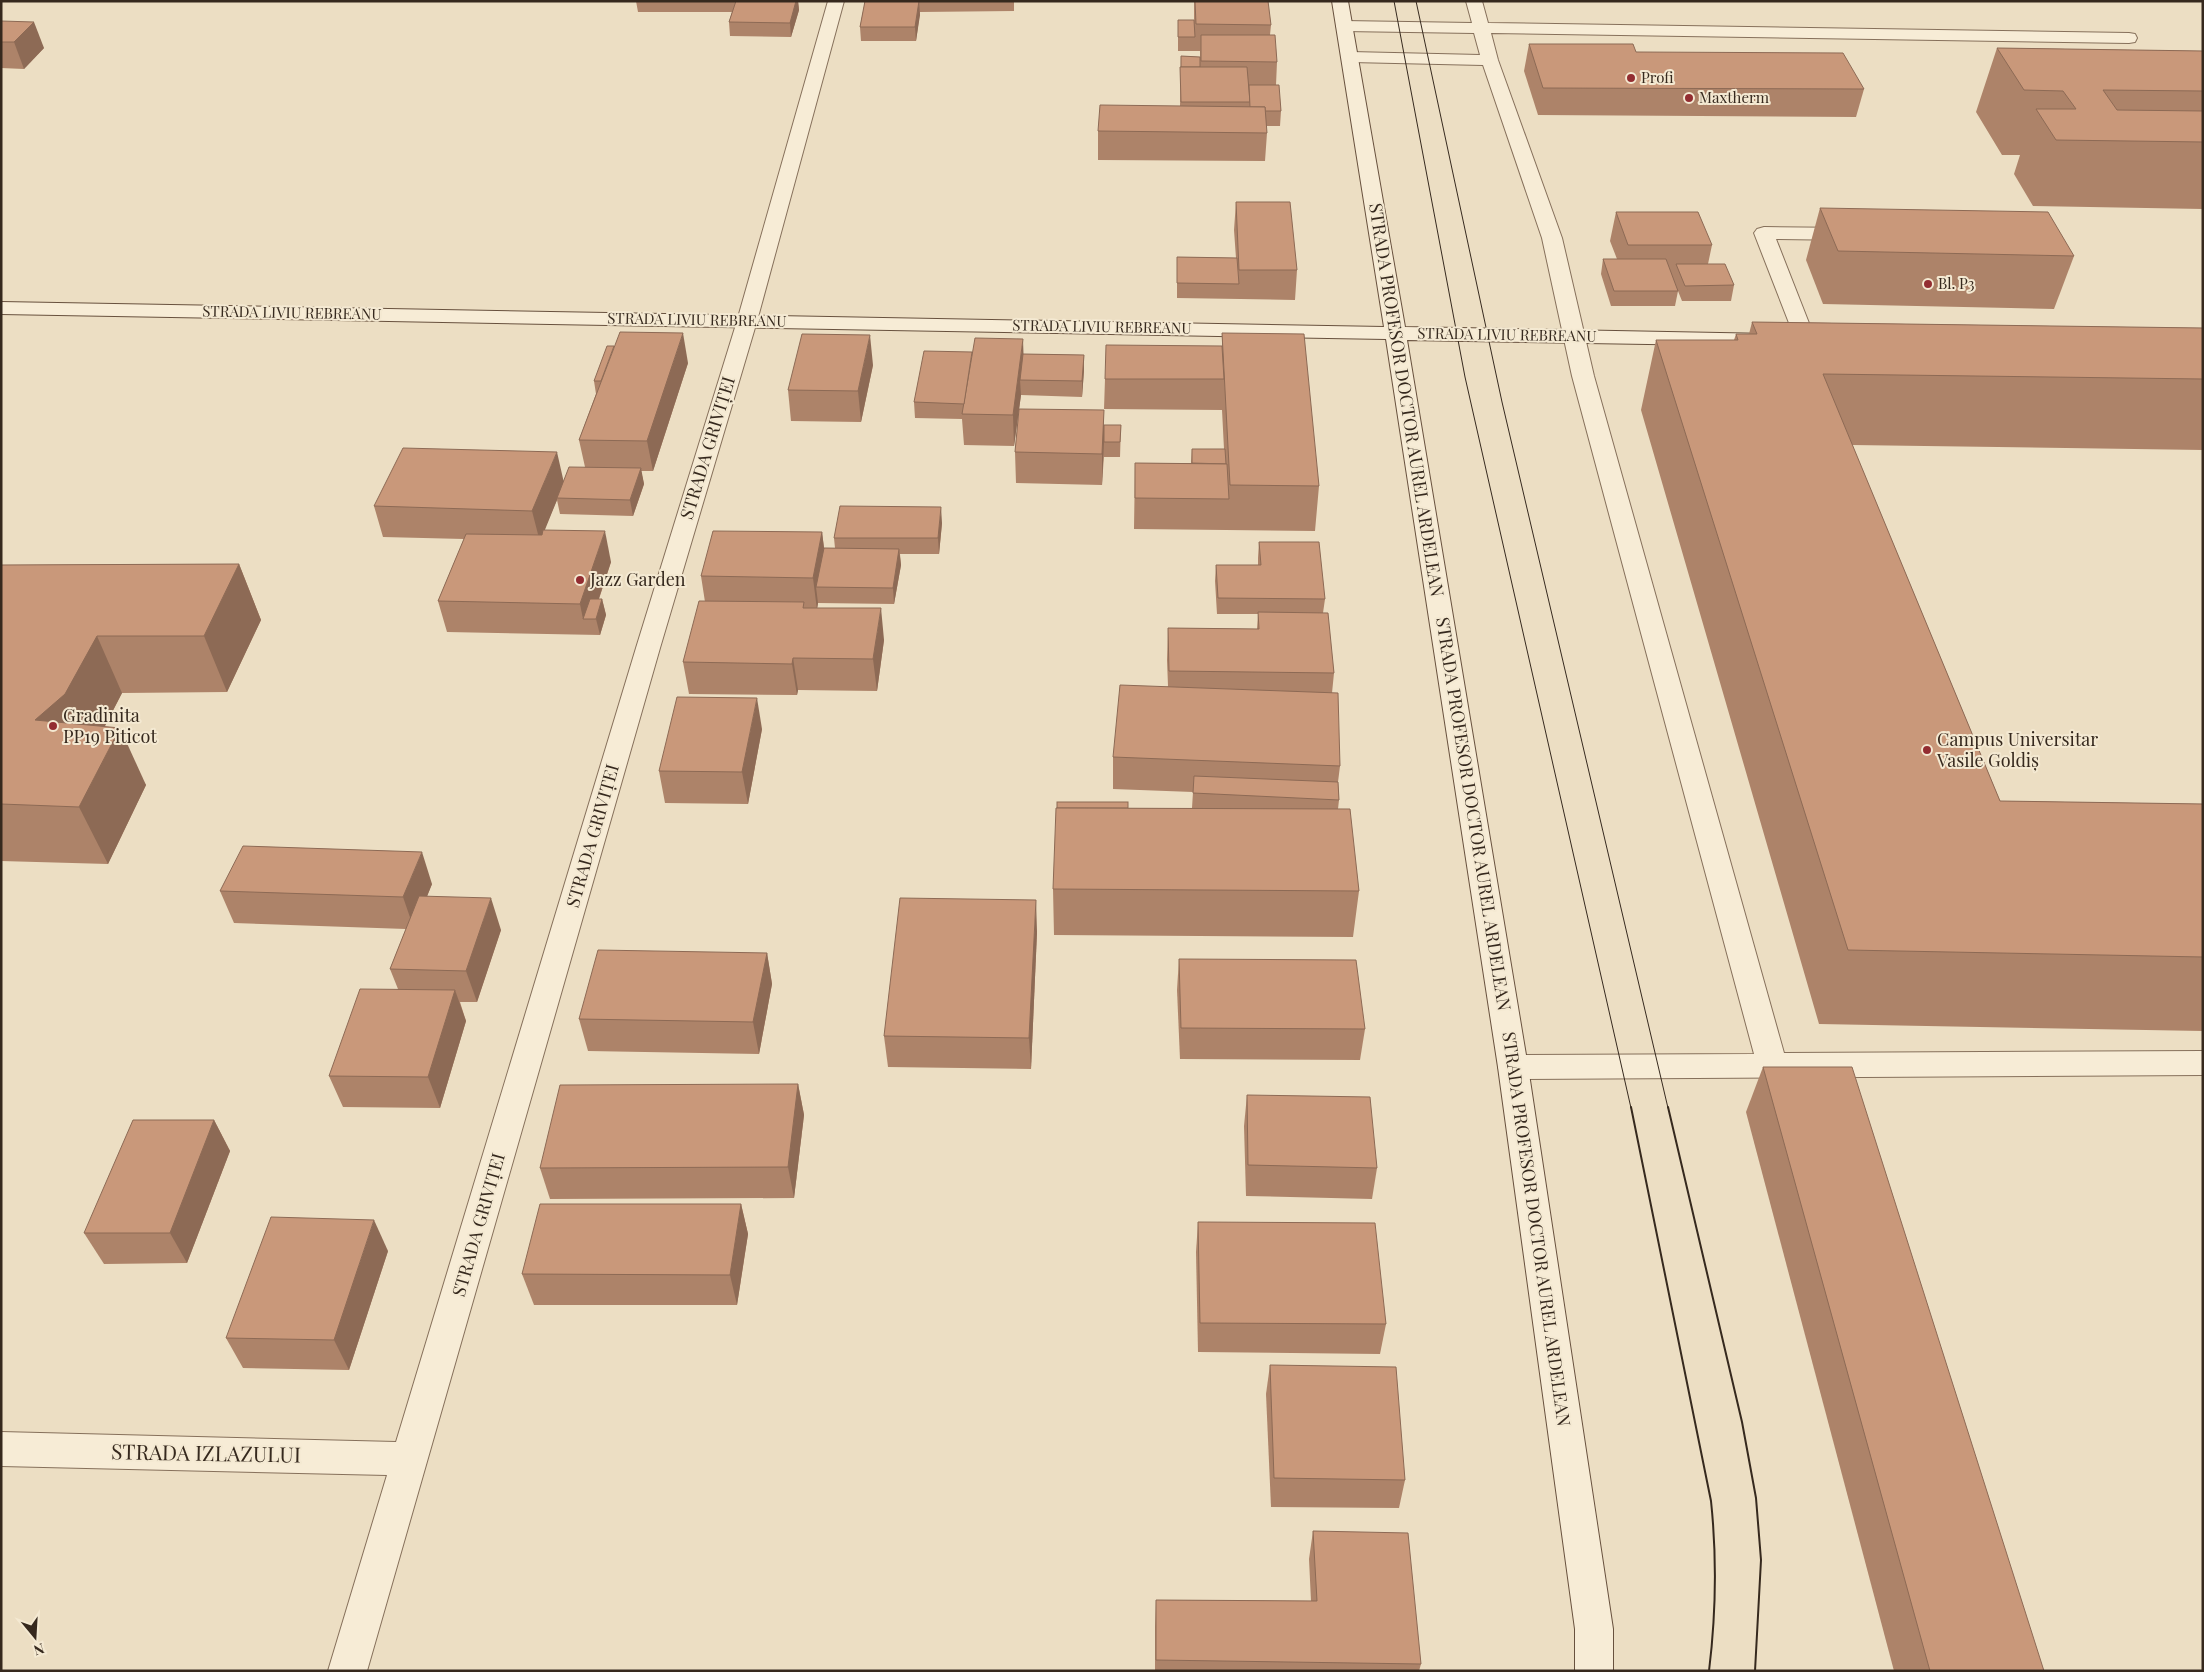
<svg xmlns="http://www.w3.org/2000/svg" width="2204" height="1672" viewBox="0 0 2204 1672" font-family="'Playfair Display',serif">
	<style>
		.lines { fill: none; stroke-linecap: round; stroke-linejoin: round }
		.lane-casing { stroke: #86705b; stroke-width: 2 }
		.street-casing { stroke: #86705b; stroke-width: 2 }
		.secondary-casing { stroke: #68513e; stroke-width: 2 }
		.lane { fill: #f7ecd6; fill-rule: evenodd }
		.street { fill: #f7ecd6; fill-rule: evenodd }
		.secondary { fill: #f7ecd6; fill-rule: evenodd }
		.tram-far1 { stroke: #36291e; stroke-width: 1 }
		.tram { stroke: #36291e; stroke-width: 2 }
		.wall { fill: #ad8369 }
		.shaded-wall { fill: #8d6a55 }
		.building { fill: #c9987a; stroke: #8d6a55 }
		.poi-dot { fill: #932d31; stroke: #f4e9d2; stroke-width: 2 }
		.labels { text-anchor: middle; stroke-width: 4; stroke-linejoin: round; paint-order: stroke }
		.far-poi-label { font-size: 15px; fill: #36291e; stroke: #f4e9d2; text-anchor: start }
		.far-street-label { font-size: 15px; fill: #36291e; stroke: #f4e9d2 }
		.street-label { font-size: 18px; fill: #36291e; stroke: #f4e9d2 }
		.poi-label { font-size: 18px; fill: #36291e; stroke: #f4e9d2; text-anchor: start }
		.near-street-label { font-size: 21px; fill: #36291e; stroke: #f4e9d2 }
	</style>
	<rect width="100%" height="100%" fill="#ecdec3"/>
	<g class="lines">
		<defs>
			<g id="lane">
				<path d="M1466 1H1482L1488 23 2129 33 2135 34 2137 38 2135 42 2129 43 1491 33 1498 60 1562 238 1594 376 1784 1053 2203 1051V1075L1513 1079 1502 1076 1498 1067 1502 1058 1513 1055 1754 1054 1572 376 1542 238 1483 65 1351 62 1345 61 1343 57 1345 53 1351 52 1480 55 1474 33 1344 31 1338 29 1336 26 1338 23 1344 21 1472 23Z"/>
				<path d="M1764 227 1851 228 1858 230 1861 234 1858 238 1851 240 1776 239 1816 341 1813 345 1806 347 1799 345 1796 341 1754 233 1757 229Z"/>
			</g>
			<path id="street" d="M828 1H844L757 321 660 648 367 1671H328L387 1475 1 1466V1432L396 1442 636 648 737 321Z"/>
			<path id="secondary" d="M1332 1H1348L1405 327 1772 334 1779 336 1782 340 1779 344 1772 346 1407 340 1528 1067 1613 1629V1671H1575V1629L1498 1067 1386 339 1 314V302L1384 327Z"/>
		</defs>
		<use href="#lane" class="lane-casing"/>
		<use href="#street" class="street-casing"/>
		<use href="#secondary" class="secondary-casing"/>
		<use href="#lane" class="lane"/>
		<use href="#street" class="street"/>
		<use href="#secondary" class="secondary"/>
		<g class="tram-far1">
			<path d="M1394 1 1465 377 1631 1108"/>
			<path d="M1416 1 1502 402 1668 1108"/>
		</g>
		<g class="tram">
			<path d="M1631 1107 1711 1501C1717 1558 1716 1614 1709 1671"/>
			<path d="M1668 1107 1742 1422 1756 1498 1761 1560 1755 1671"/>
		</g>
	</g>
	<g class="wall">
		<path d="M636 1H798L799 10 791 37 730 36 729 22 732 12H638Z"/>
		<path d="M865 1H1014V11L920 12 916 41H861L860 27Z"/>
		<path d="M1194 1 1271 25 1270 35 1277 62 1276 85 1281 111 1280 126H1266L1267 133 1265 161 1098 160V131L1180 106 1181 56 1200 57V51H1178V20H1194Z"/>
		<path d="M1 21 44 48 24 69 1 68Z"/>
		<path d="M1529 44 1636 52 1864 89 1856 117 1538 115 1524 71Z"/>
		<path d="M1997 48 2203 51V209L2033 206 2014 174 2020 155H2002L1976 112Z"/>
		<path d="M1236 202 1297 270 1295 300 1177 298V257L1236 258 1234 230Z"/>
		<path d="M1820 208 2074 256 2054 309 1823 304 1806 260Z"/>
		<path d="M1616 212 1712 245 1708 264 1734 285 1731 301H1682L1678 291 1675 306H1611L1601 274 1603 259H1617L1610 241Z"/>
		<path d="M1752 322 2203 328V450L1852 445 2000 801 2203 804V1031L1819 1024 1641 410 1656 340H1734L1736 334H1749Z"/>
		<path d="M1222 333 1319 486 1315 531 1134 529 1135 463H1191L1192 449H1224L1222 410 1104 409 1105 379 1222 346Z"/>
		<path d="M1023 354 1084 355V370L1082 397 1021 395 1014 446 964 445 962 419 915 418 914 402Z"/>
		<path d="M688 363 653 471H641L644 484 633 516 560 514 557 500 544 530 611 562 599 599H602L606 615 600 635 447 632 438 601 464 539 383 537 374 506 563 481 585 467 579 440 596 394 594 381Z"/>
		<path d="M873 365 861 422 791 421 788 390Z"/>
		<path d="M1104 425H1121L1120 457H1104V455L1102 485 1016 483 1015 452Z"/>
		<path d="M942 523 939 554H900L901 565 894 604 818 603 817 608 884 640 877 691 798 690 797 695 689 694 683 662 705 602 701 576 822 532 824 548H835L834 538Z"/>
		<path d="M1259 542 1325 599 1323 613 1334 673 1332 693 1340 766 1338 782 1339 800 1338 809 1359 891 1353 937 1054 935 1053 889 1128 808H1192L1193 792 1113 789V757L1168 686 1167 660 1168 628 1257 629 1258 614H1217L1215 581 1216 565H1258V558Z"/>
		<path d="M239 564 261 620 227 692 122 693 105 726 146 785 108 864 1 861V565Z"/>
		<path d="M762 729 748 804 665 803 659 771Z"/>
		<path d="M432 884 427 896 501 930 477 1002H460L466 1021 440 1108 343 1107 329 1076 398 989 390 969 406 929 234 923 220 891Z"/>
		<path d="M1037 932 1031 1069 888 1067 884 1036Z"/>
		<path d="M767 953 772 984 759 1054 588 1051 579 1019Z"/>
		<path d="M1179 959 1365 1029 1360 1060 1180 1059 1177 990Z"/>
		<path d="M1763 1067 2044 1671H1894L1746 1112Z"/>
		<path d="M798 1084 804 1115 794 1198 550 1199 540 1168Z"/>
		<path d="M1247 1095 1377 1168 1372 1199 1246 1196 1244 1126Z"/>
		<path d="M214 1120 230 1151 187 1263 104 1264 84 1233Z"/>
		<path d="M741 1204 748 1234 737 1305H534L522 1274Z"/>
		<path d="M1198 1222 1386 1324 1380 1354 1198 1352 1196 1252Z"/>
		<path d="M388 1251 349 1370 243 1368 226 1338Z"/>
		<path d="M1270 1365 1405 1480 1399 1508 1271 1507 1266 1394Z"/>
		<path d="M1313 1531 1421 1664 1419 1671H1155V1627L1156 1600 1311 1601 1309 1559Z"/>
	</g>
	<g class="shaded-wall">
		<path d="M796 1H798L799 10 791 37 790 23Z"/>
		<path d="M919 1 920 15 916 41 915 27Z"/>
		<path d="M34 22 44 48 24 69 14 42Z"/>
		<path d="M683 333 688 363 653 471 647 441Z"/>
		<path d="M870 335 873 365 861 422 858 391Z"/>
		<path d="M1023 339 1024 369 1020 380 1021 395 1014 446 1013 415Z"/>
		<path d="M1084 355V370L1082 397V381Z"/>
		<path d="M1104 410V442L1102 485V454Z"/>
		<path d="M557 452 564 483 557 498V500L540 542 532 511Z"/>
		<path d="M641 468 644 484 633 516 630 500Z"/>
		<path d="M941 507 942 523 939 554 938 538Z"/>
		<path d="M605 531 611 562 592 619H583L580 604Z"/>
		<path d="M822 532 826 564 816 587 818 603 817 610 813 578Z"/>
		<path d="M899 549 901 565 894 604 893 588Z"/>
		<path d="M239 564 261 620 227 692 204 636Z"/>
		<path d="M602 599 606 615 600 635 596 619Z"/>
		<path d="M881 608 884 640 877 691 873 659Z"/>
		<path d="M97 636 122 693 92 751 35 720Z"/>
		<path d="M793 658 798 690 797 695 792 664Z"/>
		<path d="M757 698 762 729 748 804 742 772Z"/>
		<path d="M120 728 146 785 108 864 79 807Z"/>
		<path d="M422 852 432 884 414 929 403 897Z"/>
		<path d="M491 898 501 930 477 1002 466 971Z"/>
		<path d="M1036 900 1037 932 1031 1069 1029 1038Z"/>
		<path d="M767 953 772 984 759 1054 753 1022Z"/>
		<path d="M455 990 466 1021 440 1108 428 1077Z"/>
		<path d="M798 1084 804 1115 794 1198 788 1167Z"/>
		<path d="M214 1120 230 1151 187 1263 170 1233Z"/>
		<path d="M741 1204 748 1234 737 1305 730 1275Z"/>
		<path d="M374 1220 388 1251 349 1370 334 1340Z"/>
	</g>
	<g class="building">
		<path d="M736 1H796L790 23 729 22Z"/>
		<path d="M865 1H919L915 27H860Z"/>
		<path d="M1195 1H1268L1271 25 1196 24Z"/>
		<path d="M1178 20H1194L1195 37H1178Z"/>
		<path d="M1 21 34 22 14 42H1Z"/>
		<path d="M1201 35H1275L1277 62 1201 61Z"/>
		<path d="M1529 44H1633L1636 52 1843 53 1864 89 1543 88Z"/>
		<path d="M1997 48 2203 51V91L2103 90 2117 110 2203 111V142L2056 140 2036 109H2076L2063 91 2024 90Z"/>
		<path d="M1181 56 1200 57V67H1181Z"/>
		<path d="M1180 67H1247L1250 102H1181Z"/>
		<path d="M1249 85H1279L1281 111H1265V107H1250Z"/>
		<path d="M1100 105 1265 107 1267 133 1098 131Z"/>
		<path d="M1236 202H1290L1297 270H1239Z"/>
		<path d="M1820 208 2048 212 2074 256 1838 251Z"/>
		<path d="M1616 212H1698L1712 245H1628Z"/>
		<path d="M1177 257 1237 258 1239 284 1177 283Z"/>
		<path d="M1603 259H1666L1678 291H1614Z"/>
		<path d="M1676 264H1725L1734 285 1685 286Z"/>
		<path d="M1752 322 2203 328V379L1823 374 2000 801 2203 804V957L1848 950 1656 340H1738L1736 334H1757Z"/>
		<path d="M620 332 683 333 647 441 579 440Z"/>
		<path d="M1222 333 1304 334 1319 486 1230 485Z"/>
		<path d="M802 334 870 335 858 391 788 390Z"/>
		<path d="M975 338 1023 339 1013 415 962 414Z"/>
		<path d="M1106 345 1222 346 1224 379H1105Z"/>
		<path d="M607 346H614L601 381H594Z"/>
		<path d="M924 351 972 352 964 404 914 402Z"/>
		<path d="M1023 354 1084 355 1082 381 1020 380Z"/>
		<path d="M1019 409 1104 410 1102 454 1015 452Z"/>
		<path d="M1104 425H1121L1120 442H1104Z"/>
		<path d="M403 448 557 452 532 511 374 506Z"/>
		<path d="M1192 449H1225L1226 464 1192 463Z"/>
		<path d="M1135 463 1227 464 1229 499 1135 498Z"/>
		<path d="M569 467 641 468 630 500 557 498Z"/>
		<path d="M840 506 941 507 938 538H834Z"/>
		<path d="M543 530 605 531 580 604 438 601 466 534 542 535Z"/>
		<path d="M713 531 822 532 813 578 701 576Z"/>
		<path d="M1259 542H1319L1325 599 1218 598 1216 565H1261Z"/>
		<path d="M824 548 899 549 893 588 816 587Z"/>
		<path d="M239 564 204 636H97L65 694 35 720 120 728 79 807 1 804V565Z"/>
		<path d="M590 599H602L596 619H583Z"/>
		<path d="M699 601 804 602 803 608H881L873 659 793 658 792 664 683 662Z"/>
		<path d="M1258 612 1328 613 1334 673 1169 671 1168 628 1259 629Z"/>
		<path d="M1120 685 1338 693 1340 766 1113 757Z"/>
		<path d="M677 697 757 698 742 772 659 771Z"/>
		<path d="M1194 776 1338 782 1339 800 1193 793Z"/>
		<rect x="1057" y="802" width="71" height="6"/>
		<path d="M1056 808 1350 809 1359 891 1053 889Z"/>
		<path d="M243 846 422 852 403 897 220 891Z"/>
		<path d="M419 896 491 898 466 971 390 969Z"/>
		<path d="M900 898 1036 900 1029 1038 884 1036Z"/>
		<path d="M598 950 767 953 753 1022 579 1019Z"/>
		<path d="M1179 959 1356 960 1365 1029 1181 1028Z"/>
		<path d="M360 989 455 990 428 1077 329 1076Z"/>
		<path d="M1763 1067H1852L2044 1671H1930Z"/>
		<path d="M798 1084 788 1167 540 1168 560 1085Z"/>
		<path d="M1247 1095 1370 1097 1377 1168 1248 1165Z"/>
		<path d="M133 1120H214L170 1233H84Z"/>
		<path d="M540 1204H741L730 1275 522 1274Z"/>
		<path d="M271 1217 374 1220 334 1340 226 1338Z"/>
		<path d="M1198 1222 1375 1223 1386 1324 1200 1323Z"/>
		<path d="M1270 1365 1396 1367 1405 1480 1274 1478Z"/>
		<path d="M1313 1531 1408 1533 1421 1664 1156 1660V1600L1317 1601Z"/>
	</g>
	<g class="poi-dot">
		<circle cx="1631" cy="78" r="5"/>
		<circle cx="1689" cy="98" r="5"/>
		<circle cx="1928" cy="284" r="5"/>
		<circle cx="580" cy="580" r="5"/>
		<circle cx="53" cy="726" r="5"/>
		<circle cx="1927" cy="750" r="5"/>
	</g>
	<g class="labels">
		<g class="far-poi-label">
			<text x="1641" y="83">Profi</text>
			<text x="1699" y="103">Maxtherm</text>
			<text x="1938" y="289">Bl. P3</text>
		</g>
		<g class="far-street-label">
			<text transform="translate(292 313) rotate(1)" y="5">STRADA LIVIU REBREANU</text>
			<text transform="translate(697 320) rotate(1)" y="5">STRADA LIVIU REBREANU</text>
			<text transform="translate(1102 327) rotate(1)" y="5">STRADA LIVIU REBREANU</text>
			<text transform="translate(1507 335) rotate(1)" y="5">STRADA LIVIU REBREANU</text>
		</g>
		<g class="street-label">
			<text transform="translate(1406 400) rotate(81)" y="6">STRADA PROFESOR DOCTOR AUREL ARDELEAN</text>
			<text transform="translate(708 448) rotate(-73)" y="6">STRADA GRIVIȚEI</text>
			<text transform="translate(1473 814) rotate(81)" y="6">STRADA PROFESOR DOCTOR AUREL ARDELEAN</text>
			<text transform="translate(593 836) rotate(-74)" y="6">STRADA GRIVIȚEI</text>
			<text transform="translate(479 1225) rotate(-74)" y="6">STRADA GRIVIȚEI</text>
			<text transform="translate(1536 1229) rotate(82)" y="6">STRADA PROFESOR DOCTOR AUREL ARDELEAN</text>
		</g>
		<g class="poi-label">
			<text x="590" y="586">Jazz Garden</text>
			<text x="63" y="722">Gradinita<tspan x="63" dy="21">PP19 Piticot</tspan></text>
			<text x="1937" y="746">Campus Universitar<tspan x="1937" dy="21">Vasile Goldiș</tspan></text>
		</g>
		<g class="near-street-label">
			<text transform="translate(206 1454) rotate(1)" y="7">STRADA IZLAZULUI</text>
		</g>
	</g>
	<rect width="2204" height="1672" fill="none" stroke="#36291e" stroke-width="5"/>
	<g transform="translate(35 1637) rotate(162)" stroke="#f4e9d2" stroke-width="4" paint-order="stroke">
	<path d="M0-4L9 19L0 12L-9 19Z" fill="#36291e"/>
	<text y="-8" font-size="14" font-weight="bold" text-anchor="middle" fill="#36291e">N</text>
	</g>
</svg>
